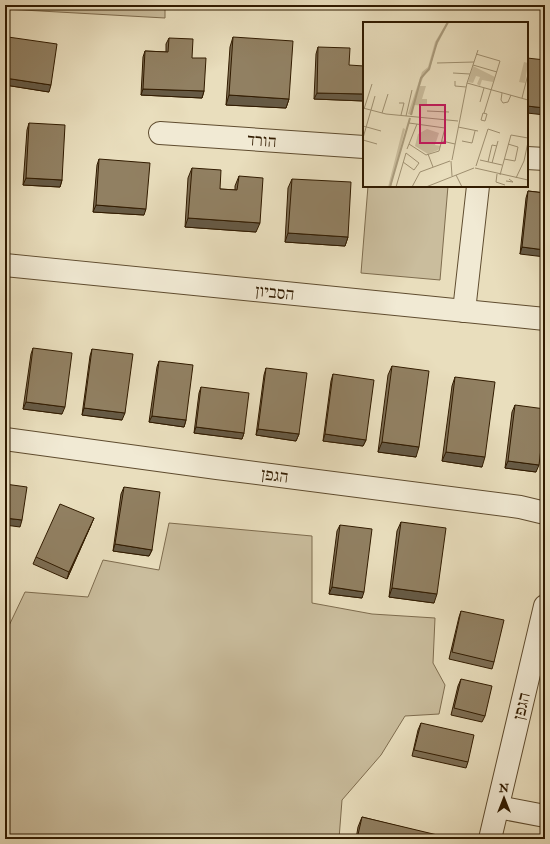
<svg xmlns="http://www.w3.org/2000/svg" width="550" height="844" viewBox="0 0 550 844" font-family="'IM FELL Double Pica','Frank Ruhl Libre',serif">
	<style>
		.green { fill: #cabd9d; stroke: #7e6c4e }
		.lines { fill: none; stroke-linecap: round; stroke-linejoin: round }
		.minor-casing { stroke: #5f4c2f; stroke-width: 24 }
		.tertiary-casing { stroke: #5f4c2f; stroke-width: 24 }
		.minor { stroke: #f1ead4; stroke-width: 22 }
		.tertiary { stroke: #f1ead4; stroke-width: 22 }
		.wall { fill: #7d6e54; stroke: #311b00 }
		.shaded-wall { fill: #665a45; stroke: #311b00 }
		.building { fill: #918062; stroke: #311b00 }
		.labels { text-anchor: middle; stroke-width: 3.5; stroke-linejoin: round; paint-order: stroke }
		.street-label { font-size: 17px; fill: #311b00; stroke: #f1ead4 }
		.inset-river { fill: none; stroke: #aa9c7d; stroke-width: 2 }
		.inset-road { fill: none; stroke: #9f9071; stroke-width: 1 }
		.view { fill: #c2185b; fill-opacity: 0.15; stroke: #c2185b; stroke-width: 2 }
		.inset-edge { fill: none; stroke: #311b00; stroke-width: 2 }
	</style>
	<rect width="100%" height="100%" fill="#e9debd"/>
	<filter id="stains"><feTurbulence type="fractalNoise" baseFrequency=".005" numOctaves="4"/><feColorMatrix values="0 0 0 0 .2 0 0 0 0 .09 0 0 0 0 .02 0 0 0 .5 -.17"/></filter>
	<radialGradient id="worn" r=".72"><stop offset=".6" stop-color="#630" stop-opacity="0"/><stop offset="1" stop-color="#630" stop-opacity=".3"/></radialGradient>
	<g class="green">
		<path d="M5 5H165V18L5 9Z"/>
		<path d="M368 186H448L440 280 361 273Z"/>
		<path d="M169 523 312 536V603L372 614 435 618 433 663 445 685 439 714 405 716 381 755 342 800 339 839H5V634L25 592 88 597 103 560 159 570Z"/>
	</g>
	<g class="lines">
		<defs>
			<g id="minor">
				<path d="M160 133 364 147"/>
				<path d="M527 158 545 159"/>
				<path d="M464 311 478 186"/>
				<path d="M5 439 217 468 520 507 545 513"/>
				<path d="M498 807 545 816"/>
				<path d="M490 839 545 606"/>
			</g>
			<path id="tertiary" d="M5 265 545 319"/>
		</defs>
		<use href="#minor" class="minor-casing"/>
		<use href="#tertiary" class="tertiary-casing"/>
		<use href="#minor" class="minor"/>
		<use href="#tertiary" class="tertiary"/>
	</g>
	<g class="wall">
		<path d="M8 37 49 92 5 85V48L6 44Z"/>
		<path d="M233 37 289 99 286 108 226 105 230 47Z"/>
		<path d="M169 38 192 58 204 91 202 98 141 95 143 57 145 51 166 52V44Z"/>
		<path d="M318 47 349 65 364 101 314 99 316 54Z"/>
		<path d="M29 123 62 180 60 187 23 185 27 130Z"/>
		<path d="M99 159 144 215 93 212 97 165Z"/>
		<path d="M192 168 220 189 235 190V186L239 176 256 232 185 227 188 178Z"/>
		<path d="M292 179 348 237 345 246 285 242 288 188Z"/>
		<path d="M528 191 545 193 520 254 526 198Z"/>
		<path d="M33 348 62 414 23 409 31 354Z"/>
		<path d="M92 349 122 420 82 415 90 356Z"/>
		<path d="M159 361 186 420 184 427 149 422 157 367Z"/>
		<path d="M392 366 416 457 378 452 388 375Z"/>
		<path d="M266 368 299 434 296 441 256 435 264 375Z"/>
		<path d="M333 374 366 440 363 446 323 441 331 381Z"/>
		<path d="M455 377 482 467 442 461 452 386Z"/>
		<path d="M201 387 244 433 242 439 194 433 199 393Z"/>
		<path d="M515 405 536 472 505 468 512 412Z"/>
		<path d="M124 487 152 550 149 556 113 551 121 494Z"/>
		<path d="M401 522 434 603 389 597 397 531Z"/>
		<path d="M91 525 67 579 33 564 36 557Z"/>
		<path d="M340 525 362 598 329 594 337 531Z"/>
		<path d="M461 611 494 662 492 669 449 659 459 617Z"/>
		<path d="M461 679 485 716 482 722 451 715 458 686Z"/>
		<path d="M421 723 468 762 466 768 412 756 418 730Z"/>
		<path d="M362 817 450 839H356L358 827Z"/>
	</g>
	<g class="shaded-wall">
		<path d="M5 78 51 85 49 92 5 85Z"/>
		<path d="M143 89 204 91 202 98 141 95Z"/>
		<path d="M317 93 364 94V101L314 99Z"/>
		<path d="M229 95 289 99 286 108 226 105Z"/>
		<path d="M527 106 545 108V115L527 113Z"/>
		<path d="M26 178 62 180 60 187 23 185Z"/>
		<path d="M96 205 146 209 144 215 93 212Z"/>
		<path d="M188 218 260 223 256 232 185 227Z"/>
		<path d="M288 233 348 237 345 246 285 242Z"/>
		<path d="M522 247 545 250V257L520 254Z"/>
		<path d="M26 402 65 407 62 414 23 409Z"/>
		<path d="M84 408 125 413 122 420 82 415Z"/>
		<path d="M152 416 186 420 184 427 149 422Z"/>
		<path d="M196 427 244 433 242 439 194 433Z"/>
		<path d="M258 429 299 434 296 441 256 435Z"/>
		<path d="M325 434 366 440 363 446 323 441Z"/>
		<path d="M382 442 419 447 416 457 378 452Z"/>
		<path d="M446 452 485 457 482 467 442 461Z"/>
		<path d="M508 461 539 465 536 472 505 468Z"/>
		<path d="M5 518 22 520 20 527 5 525Z"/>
		<path d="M94 518 91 525 67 579 69 572Z"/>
		<path d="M115 544 152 550 149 556 113 551Z"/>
		<path d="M332 587 364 592 362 598 329 594Z"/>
		<path d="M392 588 437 594 434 603 389 597Z"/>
	</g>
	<g class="building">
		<path d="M8 37 57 44 51 85 5 78V60Z"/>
		<path d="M233 37 293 41 289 99 229 95Z"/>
		<path d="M169 38 193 39 192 58H206L204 91 143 89 145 51 168 52Z"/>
		<path d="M318 47 350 48 349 65 364 66V94L317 93Z"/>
		<path d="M527 58 545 60V108L527 106Z"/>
		<path d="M29 123 65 125 62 180 26 178Z"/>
		<path d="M99 159 150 163 146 209 96 205Z"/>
		<path d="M192 168 221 170 220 189 237 190 239 176 263 178 260 223 188 218Z"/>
		<path d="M292 179 351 182 348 237 288 233Z"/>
		<path d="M528 191 545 193V250L522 247Z"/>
		<path d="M33 348 72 353 65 407 26 402Z"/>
		<path d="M92 349 133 354 125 413 84 408Z"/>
		<path d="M159 361 193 365 186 420 152 416Z"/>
		<path d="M392 366 429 371 419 447 382 442Z"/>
		<path d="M266 368 307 373 299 434 258 429Z"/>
		<path d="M333 374 374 380 366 440 325 434Z"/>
		<path d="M455 377 495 382 485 457 446 452Z"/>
		<path d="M201 387 249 393 244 433 196 427Z"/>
		<path d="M515 405 545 409V415L539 465 508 461Z"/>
		<path d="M5 484 27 487 22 520 5 518Z"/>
		<path d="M124 487 160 492 152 550 115 544Z"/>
		<path d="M60 504 94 518 69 572 36 557Z"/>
		<path d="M401 522 446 528 437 594 392 588Z"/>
		<path d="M340 525 372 529 364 592 332 587Z"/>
		<path d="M5 544H7L5 558Z"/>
		<path d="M461 611 504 620 494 662 452 652Z"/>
		<path d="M461 679 492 686 485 716 454 708Z"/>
		<path d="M421 723 474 735 468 762 414 750Z"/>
		<path d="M362 817 450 838V839H357Z"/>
	</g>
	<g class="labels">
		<g class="street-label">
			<text transform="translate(262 140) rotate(4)" y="6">הורד</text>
			<text transform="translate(275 292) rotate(6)" y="6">הסביון</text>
			<text transform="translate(275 475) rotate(7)" y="6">הגפן</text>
			<text transform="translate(521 706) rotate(-77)" y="6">הגפן</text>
		</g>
	</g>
	<g transform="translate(363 22)">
		<rect width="165" height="165" fill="#e9debd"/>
		<path d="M84 0H86L72 27 67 48 61 53 57 64H63L59 77H64V84L51 83 49 93 45 92 59 50 65 45 72 20ZM161 40 165 41 162 61 156 60ZM110 44 132 55 130 60 119 58 117 64 114 62 117 55 113 54 110 61 105 60ZM45 95 28 165H25L40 106 42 107ZM64 107 76 111 72 123 78 124 75 128 65 132 52 124 55 112Z" fill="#cabd9d"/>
		<path class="inset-river" d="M48 93 58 56 66 47 74 20 85 0M27 165 47 96"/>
		<path class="inset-road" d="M113 32 137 39 121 91M74 41 111 40M110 43 134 50M90 51 107 52M92 59V64L103 65M104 61 115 28M139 71 138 78 140 81 145 80 148 73M159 76 165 52M117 80 121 66M36 81H41L38 93M0 86 23 92 95 99M1 87 9 62M64 89 86 90M19 91 25 72M120 91 124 92 122 99 118 98ZM43 94 49 68M46 101 82 106 76 129 63 133 46 122M0 104 18 109M95 105 115 109M0 116 12 74M0 118 14 122M79 119 92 122M99 119 109 121 112 109M44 127 54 102M65 132 70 145M141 137 152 139 155 125 145 122M89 138 104 61 165 78M117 138 139 143M88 139 89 154M125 140 129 123 134 124M129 141 135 119M113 144 125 107 137 111M112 146 165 158M134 152 133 160 142 163M93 153 99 165M137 153 148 113 165 116M153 156 161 139 165 120M143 159 150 160 146 157M33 165 43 131 56 141 51 148 40 140M49 165 57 150 87 139M63 165 111 146"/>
		<path class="view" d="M57 83H82V121H57Z"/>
		<rect width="165" height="165" class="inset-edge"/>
	</g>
	<rect width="550" height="844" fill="none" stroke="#e9debd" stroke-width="20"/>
	<rect x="6" y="6" width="538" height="832" fill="none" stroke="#311b00" stroke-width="2"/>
	<rect x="10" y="10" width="530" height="824" fill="none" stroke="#311b00"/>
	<g transform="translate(504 798)" stroke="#f1ead4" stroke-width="3" paint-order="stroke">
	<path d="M0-3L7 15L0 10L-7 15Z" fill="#311b00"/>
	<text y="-6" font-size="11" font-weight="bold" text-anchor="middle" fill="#311b00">N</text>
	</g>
	<rect width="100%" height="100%" filter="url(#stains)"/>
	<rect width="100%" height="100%" fill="url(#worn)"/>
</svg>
